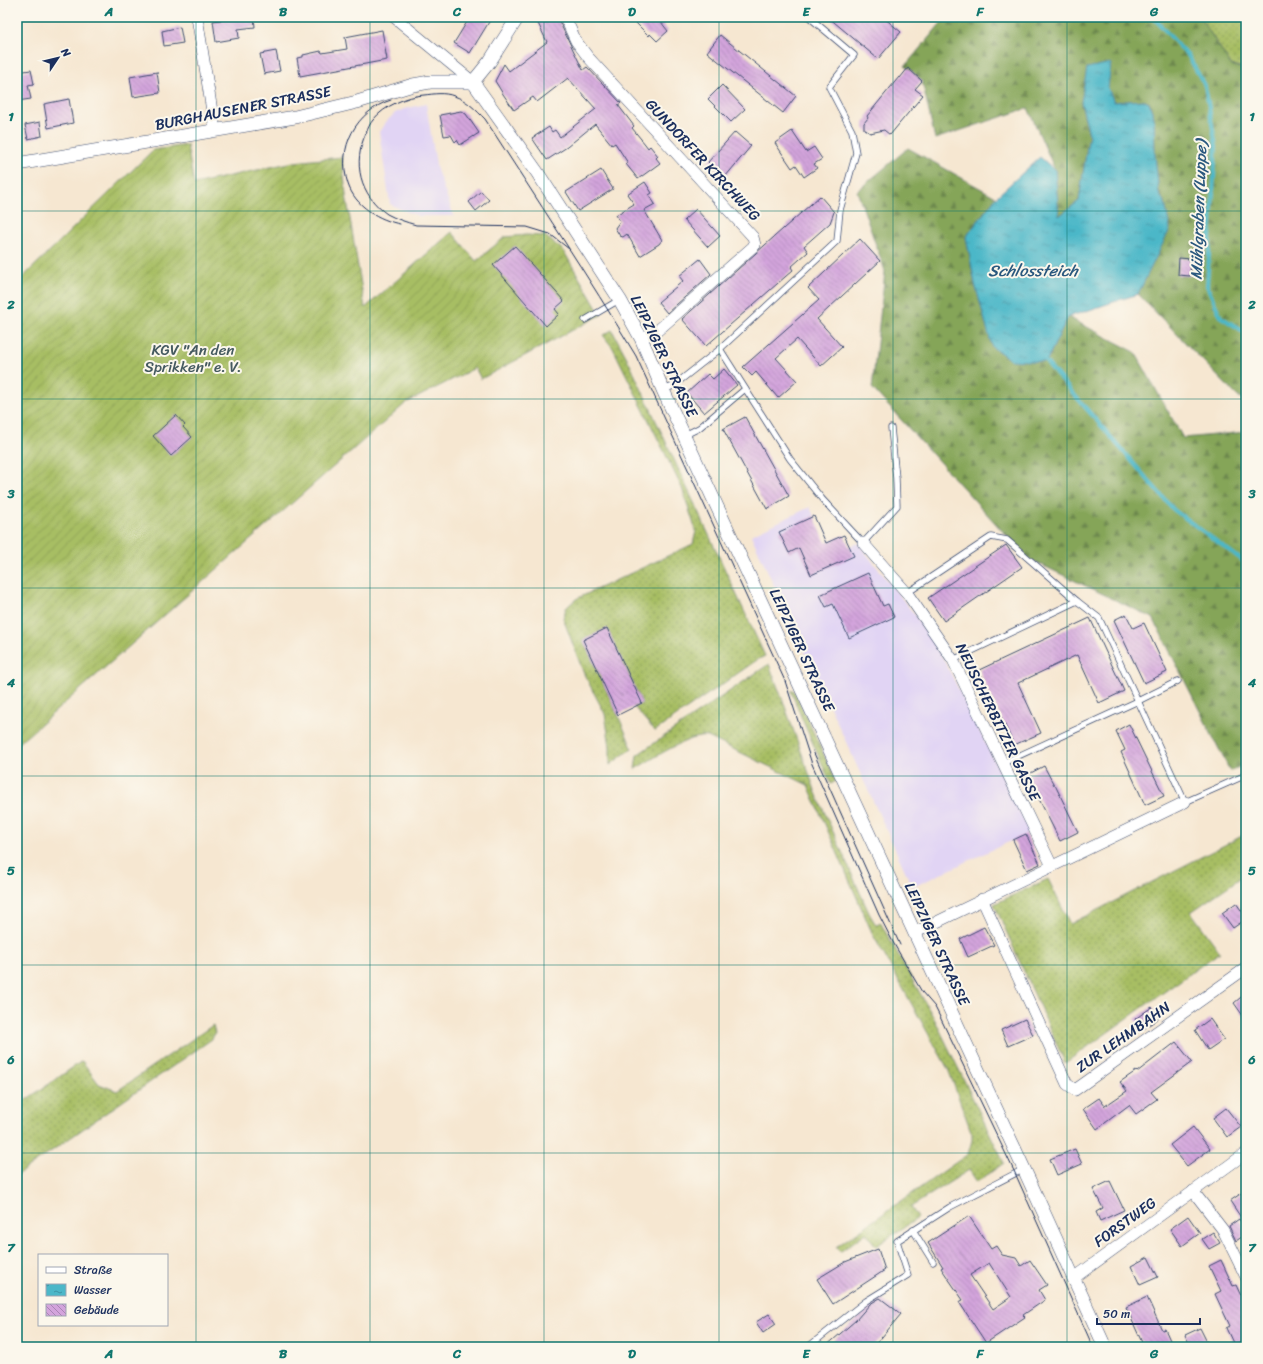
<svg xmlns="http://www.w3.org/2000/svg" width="1263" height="1364" viewBox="0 0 1263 1364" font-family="Sriracha,sans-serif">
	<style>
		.built { fill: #e1d4f4 }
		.grass { fill: url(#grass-dots); stroke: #617660 }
		.forest { fill: url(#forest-firs); stroke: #506a5c }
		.garden { fill: url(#garden-furrows); stroke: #617660 }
		.water { fill: url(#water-ripples); stroke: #347393 }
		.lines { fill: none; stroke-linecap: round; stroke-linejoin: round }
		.stream { stroke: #4cb7c8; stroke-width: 4 }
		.building { fill: url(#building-back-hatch); fill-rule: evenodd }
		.service-casing { stroke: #3c4b6f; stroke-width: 7 }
		.minor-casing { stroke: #3c4b6f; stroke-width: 12 }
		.tertiary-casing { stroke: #3c4b6f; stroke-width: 14 }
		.service { stroke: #fff; stroke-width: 5.5 }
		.minor { stroke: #fff; stroke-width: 11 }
		.tertiary { stroke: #fff; stroke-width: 13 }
		.tram { stroke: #1b2f5e; stroke-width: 1 }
		.grid { fill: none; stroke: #0f766e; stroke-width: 1; stroke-opacity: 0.55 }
		.labels { text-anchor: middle; stroke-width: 4; stroke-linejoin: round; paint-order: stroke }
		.street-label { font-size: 15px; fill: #1b2f5e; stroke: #fbf7ec }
		.park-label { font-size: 15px; fill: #455a60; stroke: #fbf7ec }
		.water-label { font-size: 16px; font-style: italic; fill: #2a587e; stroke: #fbf7ec }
		.neatline { fill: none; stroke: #0f766e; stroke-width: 1.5 }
		.grid-label { font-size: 13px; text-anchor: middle; font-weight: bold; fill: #0f766e }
	</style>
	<defs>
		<pattern id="grass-dots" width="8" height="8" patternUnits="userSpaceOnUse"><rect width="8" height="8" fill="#a7be63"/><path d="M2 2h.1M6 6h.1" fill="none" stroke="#879b55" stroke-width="1.8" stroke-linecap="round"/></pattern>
		<pattern id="forest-firs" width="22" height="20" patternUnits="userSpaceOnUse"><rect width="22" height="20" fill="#85a559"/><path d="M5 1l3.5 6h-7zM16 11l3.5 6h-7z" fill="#6c874d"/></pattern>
		<pattern id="garden-furrows" width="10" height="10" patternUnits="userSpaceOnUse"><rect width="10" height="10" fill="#a7be63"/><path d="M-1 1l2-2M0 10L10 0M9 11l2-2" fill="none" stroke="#879b55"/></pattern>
		<pattern id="water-ripples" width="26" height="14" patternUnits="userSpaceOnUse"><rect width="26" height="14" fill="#4cb7c8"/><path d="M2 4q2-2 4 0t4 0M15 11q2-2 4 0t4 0" fill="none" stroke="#3e95a6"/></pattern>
		<pattern id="building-back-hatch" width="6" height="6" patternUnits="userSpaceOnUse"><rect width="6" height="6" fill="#d3a4dc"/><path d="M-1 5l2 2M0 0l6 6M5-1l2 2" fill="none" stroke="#aa86b6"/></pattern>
	</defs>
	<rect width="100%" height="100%" fill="#fbf7ec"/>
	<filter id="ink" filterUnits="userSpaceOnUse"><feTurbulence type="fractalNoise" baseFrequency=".025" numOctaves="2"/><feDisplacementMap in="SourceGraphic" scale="8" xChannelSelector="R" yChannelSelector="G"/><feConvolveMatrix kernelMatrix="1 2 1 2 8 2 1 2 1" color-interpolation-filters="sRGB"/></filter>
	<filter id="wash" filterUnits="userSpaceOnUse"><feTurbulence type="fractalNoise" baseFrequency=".012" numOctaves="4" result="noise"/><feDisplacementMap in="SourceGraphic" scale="16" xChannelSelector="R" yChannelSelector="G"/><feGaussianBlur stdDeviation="0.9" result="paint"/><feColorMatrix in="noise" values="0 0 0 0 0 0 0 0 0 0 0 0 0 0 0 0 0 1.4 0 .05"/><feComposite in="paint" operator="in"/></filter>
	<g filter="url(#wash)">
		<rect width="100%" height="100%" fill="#f6e7d1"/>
		<g class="built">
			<path d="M426 104 437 170 454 216H419L402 210 390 204 379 132 385 123 395 113 404 109Z"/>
			<path d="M810 507 826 543 844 535 849 547 858 543 914 614 944 660 1030 832 913 887 912 886 751 535Z"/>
		</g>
		<g class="grass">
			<path d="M1200 17H1246V68L1231 65Z"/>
			<path d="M612 330 627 358 765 656 757 660 655 731 634 707 642 703 607 629 583 640 618 715 632 748 610 765V747L605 714 584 674 563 618 566 608 576 599 693 544 696 531 682 488 613 348 603 335Z"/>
			<path d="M769 664 783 701 816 793 869 913 876 925 880 922 935 1020 1004 1163 977 1182 969 1170 911 1207 918 1218 876 1246 866 1233 840 1252 836 1247 968 1154 972 1140V1134L948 1069 873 935 808 785 708 737C691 733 651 760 635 769L637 755Z"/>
			<path d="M794 690 836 781 831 784 802 719 791 691Z"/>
			<path d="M1246 834V874L1191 912 1220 952 1065 1063 994 904 1048 879 1070 924Z"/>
			<path d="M213 1025 215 1033 212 1039 17 1175V1106L82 1061 99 1084 117 1091Z"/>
		</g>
		<g class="forest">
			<path d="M946 17H1200L1231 65 1246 70V401L1237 396 1138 294 1169 229 1165 203 1159 194 1155 155 1154 117 1149 103 1143 100 1114 102 1108 88 1081 102 1089 134 1079 201 1059 217 1055 170 1028 108 935 139 922 81 905 66Z"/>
			<path d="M908 148 996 197 966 237 975 284 993 347 1046 362 1068 317 1135 352 1183 438 1246 432V764L1230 771 1153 618 1027 558 872 388 885 271 857 191Z"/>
		</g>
		<path class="garden" d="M187 145 194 184 293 162 342 157 346 195 365 308 452 232 476 261 505 237 526 235 545 236 563 250 601 315 481 379 475 368 406 403 17 745V283L153 150Z"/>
		<path class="water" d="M1111 63 1108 88 1114 102 1143 100 1149 103 1154 117 1155 155 1159 194 1165 203 1170 229 1138 294 1068 317 1046 362 1011 360 992 347 975 284 966 237 996 197 1040 157 1055 170 1059 216 1079 201 1089 134 1081 102 1087 68Z"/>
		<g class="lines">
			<g class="stream">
				<path d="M1153 17 1189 57 1205 86 1216 146 1207 286 1221 317 1246 333"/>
				<path d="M1046 362 1174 510 1246 563"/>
			</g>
		</g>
		<g id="blocks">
			<g class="building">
				<path d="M242 17H254L255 27 238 29 239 38 216 42 213 21Z"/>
				<path d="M470 17H492L470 53 454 43Z"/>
				<path d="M535 17H557L583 70 587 67 621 103 618 105 634 126 632 128 645 144 648 148 650 146 658 156 656 158 660 163 638 179 626 164 628 163 615 143 612 145 595 124 567 147 547 160 532 138 549 127 552 132 555 130 560 137 596 109 568 78 537 102 533 97 514 110 503 94 495 81 504 64 509 71 547 42Z"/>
				<path d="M630 17H657L668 31 657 41 650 34 649 36Z"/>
				<path d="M828 17H883L901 32 878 59Z"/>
				<path d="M180 27 183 43 164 46 162 31Z"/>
				<path d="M382 30 387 60 300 76 297 58 303 57V55L321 51 322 53 347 49 345 37Z"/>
				<path d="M720 35 796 96 783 113 707 52Z"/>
				<path d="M276 51 280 71 264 74 260 54Z"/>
				<path d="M908 68 922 81 915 89 923 95 890 135 884 130 870 133 864 129V123L868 118 867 116 899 77 900 78Z"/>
				<path d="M31 70 34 84 28 85 31 99 17 101V72Z"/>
				<path d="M157 72 160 93 133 97 130 77Z"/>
				<path d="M722 85 745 109 731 122 708 99Z"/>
				<path d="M69 99 73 123 48 128 44 104Z"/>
				<path d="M461 111 466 114 479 133 460 145 457 140 455 142 451 135 444 136 440 115Z"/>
				<path d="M40 122 42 136 28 139 25 125Z"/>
				<path d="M792 131 806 152 814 147 822 159 814 164 817 168 804 177 796 165 792 168 775 143Z"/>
				<path d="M735 132 751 146 725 177 708 162Z"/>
				<path d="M601 170 613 189 578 211 566 192Z"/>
				<path d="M645 182 652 193 649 195 655 204 644 210 662 240 659 244 640 256 627 234 623 237 620 236 615 228 620 221 616 215 634 204 627 194Z"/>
				<path d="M481 191 489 200 476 211 469 202Z"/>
				<path d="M820 196 834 212 830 223 804 246 808 252 791 267 793 270 706 346 682 319Z"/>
				<path d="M696 209 720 236 708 247 684 220Z"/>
				<path d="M860 239 880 261 817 319 842 347 821 366 797 339 776 358 797 381 778 398 756 372 752 376 743 367 819 300 808 288Z"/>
				<path d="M515 246 564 301 555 309 559 314 546 326 493 265Z"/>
				<path d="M1179 258 1191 259 1190 276 1178 275Z"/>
				<path d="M700 259 711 274 667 313 658 302 683 281 679 276Z"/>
				<path d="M724 369 737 385 704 413 687 393 708 374 713 379Z"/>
				<path d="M176 415 185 425 183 427 192 437 171 456 153 436Z"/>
				<path d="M745 417 789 496 767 509 723 429Z"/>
				<path d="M814 516 826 543 844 535 854 556 811 575 799 548 789 553 779 532Z"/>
				<path d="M1006 545 1022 567 944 621 928 598Z"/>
				<path d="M868 573 883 606 888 604 894 617 849 638 833 604 826 607 820 595Z"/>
				<path d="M1126 614 1133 628 1144 623 1167 672 1144 683 1114 620Z"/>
				<path d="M1090 618 1124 691 1099 703 1077 655 1018 683 1041 733 1014 745 979 670Z"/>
				<path d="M607 628 642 703 618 715 583 640Z"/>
				<path d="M1129 724 1164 796 1145 805 1121 752 1125 750 1116 731Z"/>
				<path d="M1044 766 1054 785H1055L1078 832 1060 841 1027 775Z"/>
				<path d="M1026 834 1040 864 1027 870 1013 840Z"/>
				<path d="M1236 903 1246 917V919L1233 928 1222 913Z"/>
				<path d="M984 927 994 945 968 957 960 939Z"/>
				<path d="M1246 993V1020L1234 1003Z"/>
				<path d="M1152 1007 1159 1018 1142 1030 1135 1019Z"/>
				<path d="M1025 1019 1033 1035 1008 1046 1001 1030Z"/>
				<path d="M1210 1019 1224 1039 1208 1050 1195 1030Z"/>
				<path d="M1176 1042 1192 1062 1151 1092 1157 1099 1136 1114 1129 1105 1097 1129 1083 1109 1099 1098 1105 1106 1127 1091 1120 1082 1136 1071 1137 1072Z"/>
				<path d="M1226 1108 1241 1127 1227 1137 1213 1118Z"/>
				<path d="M1193 1127 1210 1149 1187 1166 1170 1145Z"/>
				<path d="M1075 1149 1082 1164 1057 1175 1050 1159Z"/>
				<path d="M1110 1181 1124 1210 1100 1221 1096 1212 1103 1208 1093 1189Z"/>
				<path d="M1246 1190V1225L1230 1201Z"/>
				<path d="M969 1216 991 1249 996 1246 1002 1255 1016 1258 1021 1266 1030 1260 1047 1285 1039 1290 1045 1300 1023 1315 1025 1317 986 1343 959 1302 963 1300 941 1268 943 1267 928 1243ZM989 1263 1011 1297 993 1309 970 1275Z"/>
				<path d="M1188 1216 1200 1233 1182 1246 1170 1229Z"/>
				<path d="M1239 1219 1246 1229V1234L1236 1241 1229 1226Z"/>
				<path d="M1213 1232 1220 1243 1209 1249 1202 1239Z"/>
				<path d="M878 1249 885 1270 833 1304 817 1279 845 1262Z"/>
				<path d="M1148 1257 1158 1277 1140 1285 1131 1266Z"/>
				<path d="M1221 1260 1233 1286 1236 1285 1246 1307V1340L1234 1345 1226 1328 1230 1326 1215 1294 1221 1291 1209 1266Z"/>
				<path d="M1147 1297 1162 1330 1165 1329 1173 1347H1144L1126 1307Z"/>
				<path d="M880 1298 901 1314 877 1343 872 1347H825L856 1320 870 1304Z"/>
				<path d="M769 1314 776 1324 763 1333 756 1322Z"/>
				<path d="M1200 1328 1207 1342 1195 1347H1191L1185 1335Z"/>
			</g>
		</g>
	</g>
	<g filter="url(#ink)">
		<use href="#blocks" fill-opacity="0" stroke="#3c4b6f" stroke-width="1"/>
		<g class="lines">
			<defs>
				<g id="service">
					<path d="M585 320 619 300"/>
					<path d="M720 349 790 459 822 499 863 543 897 506 896 478 891 428"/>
					<path d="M664 390 673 386 720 349 837 241 840 210 856 153 852 131 829 87 854 55 809 17"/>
					<path d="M685 435 699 428 745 389"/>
					<path d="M907 593 991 537 1007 540 1077 601"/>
					<path d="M953 660 1077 601 1099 618 1138 701 1178 681"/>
					<path d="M1003 763 1138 701 1185 802 1246 775"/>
					<path d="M913 1230 933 1262"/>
					<path d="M808 1347 866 1301 908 1275 897 1241 950 1207 1024 1169"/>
				</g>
				<g id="minor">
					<path d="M197 17 215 130"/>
					<path d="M394 17 473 82"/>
					<path d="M565 17 576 41 588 57 753 237 755 245 657 331 641 338"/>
					<path d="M863 543 907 593 953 660 1052 866"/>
					<path d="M982 899 1067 1084 1075 1090 1246 968"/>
					<path d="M914 933 1185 802"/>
					<path d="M1193 1191 1223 1230 1246 1277"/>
					<path d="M1074 1278 1246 1153"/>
				</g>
				<g id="tertiary">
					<path d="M473 82 537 172 620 300 641 338 663 390 1024 1169 1105 1347"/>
					<path d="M473 82 490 61 518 17"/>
					<path d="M17 164 295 117 357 102 413 85 430 82H473"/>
				</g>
			</defs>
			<use href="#service" class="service-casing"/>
			<use href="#minor" class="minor-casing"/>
			<use href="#tertiary" class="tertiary-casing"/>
			<use href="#service" class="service"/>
			<use href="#minor" class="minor"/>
			<use href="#tertiary" class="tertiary"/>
			<g class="tram">
				<path d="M391 100C356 111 336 148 348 184 355 206 379 220 400 224"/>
				<path d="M569 249 550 234 527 227 416 225C406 222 396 219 387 214 360 195 352 163 366 133 368 129 370 123 373 120 384 106 407 96 424 95 434 94 444 92 454 96 467 100 476 110 485 119 536 198 588 276 636 356L785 681 812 764 879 915 894 944 922 992 935 1007 941 1019 1015 1173 1093 1347"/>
				<path d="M813 751 900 945"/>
			</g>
		</g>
	</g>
	<path class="grid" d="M196 17V1347M370 17V1347M544 17V1347M719 17V1347M893 17V1347M1067 17V1347M17 211H1246M17 399H1246M17 588H1246M17 776H1246M17 965H1246M17 1153H1246"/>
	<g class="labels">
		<g class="street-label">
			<text transform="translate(243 108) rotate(-11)" y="5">BURGHAUSENER STRASSE</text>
			<text transform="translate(703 160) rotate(47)" y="5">GUNDORFER KIRCHWEG</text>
			<text transform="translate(664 356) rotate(64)" y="5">LEIPZIGER STRASSE</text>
			<text transform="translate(802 650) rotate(65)" y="5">LEIPZIGER STRASSE</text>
			<text transform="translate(998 722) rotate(64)" y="5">NEUSCHERBITZER GASSE</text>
			<text transform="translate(937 944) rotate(65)" y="5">LEIPZIGER STRASSE</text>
			<text transform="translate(1123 1037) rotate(-35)" y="5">ZUR LEHMBAHN</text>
			<text transform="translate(1125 1222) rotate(-36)" y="5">FORSTWEG</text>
		</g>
		<g class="park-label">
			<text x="193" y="355">KGV "An den<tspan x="193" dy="17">Sprikken" e. V.</tspan></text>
		</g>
		<g class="water-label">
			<text transform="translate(1198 210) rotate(-88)" y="6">Mühlgraben (Luppe)</text>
			<text x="1033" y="276">Schlossteich</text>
		</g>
	</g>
	<rect width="1263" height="1364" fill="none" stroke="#fbf7ec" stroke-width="44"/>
	<rect x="38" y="1254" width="130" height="72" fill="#fbf7ec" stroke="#a1a7b3"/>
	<rect x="46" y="1267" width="20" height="6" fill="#ffffff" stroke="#a1a7b3"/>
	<text x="74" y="1274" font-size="12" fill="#1b2f5e">Straße</text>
	<rect x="46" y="1284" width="20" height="12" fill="url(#water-ripples)" stroke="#a1a7b3"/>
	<text x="74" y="1294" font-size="12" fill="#1b2f5e">Wasser</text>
	<rect x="46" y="1304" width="20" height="12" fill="url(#building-back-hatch)" stroke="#a1a7b3"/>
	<text x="74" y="1314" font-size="12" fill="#1b2f5e">Gebäude</text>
	<g transform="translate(58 58) rotate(55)" stroke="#fbf7ec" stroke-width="3" paint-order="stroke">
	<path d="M0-3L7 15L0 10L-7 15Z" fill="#1b2f5e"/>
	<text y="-6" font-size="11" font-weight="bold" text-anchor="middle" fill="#1b2f5e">N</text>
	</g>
	<path d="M1097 1318v6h103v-6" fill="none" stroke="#1b2f5e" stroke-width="2"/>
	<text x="1103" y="1318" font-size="12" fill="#1b2f5e" stroke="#fbf7ec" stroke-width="3" paint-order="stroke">50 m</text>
	<rect x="22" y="22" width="1219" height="1320" class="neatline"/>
	<g class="grid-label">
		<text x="109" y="16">A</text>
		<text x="283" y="16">B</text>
		<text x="457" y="16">C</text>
		<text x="632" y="16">D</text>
		<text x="806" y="16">E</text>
		<text x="980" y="16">F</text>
		<text x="1154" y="16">G</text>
		<text x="11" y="121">1</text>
		<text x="1252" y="121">1</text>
		<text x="11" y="309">2</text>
		<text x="1252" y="309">2</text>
		<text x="11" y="498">3</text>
		<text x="1252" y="498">3</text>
		<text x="11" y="687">4</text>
		<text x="1252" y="687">4</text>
		<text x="11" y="875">5</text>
		<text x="1252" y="875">5</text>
		<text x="11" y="1064">6</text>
		<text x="1252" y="1064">6</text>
		<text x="11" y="1252">7</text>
		<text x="1252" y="1252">7</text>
		<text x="109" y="1358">A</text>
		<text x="283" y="1358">B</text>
		<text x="457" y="1358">C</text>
		<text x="632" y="1358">D</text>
		<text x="806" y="1358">E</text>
		<text x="980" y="1358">F</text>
		<text x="1154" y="1358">G</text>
	</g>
</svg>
